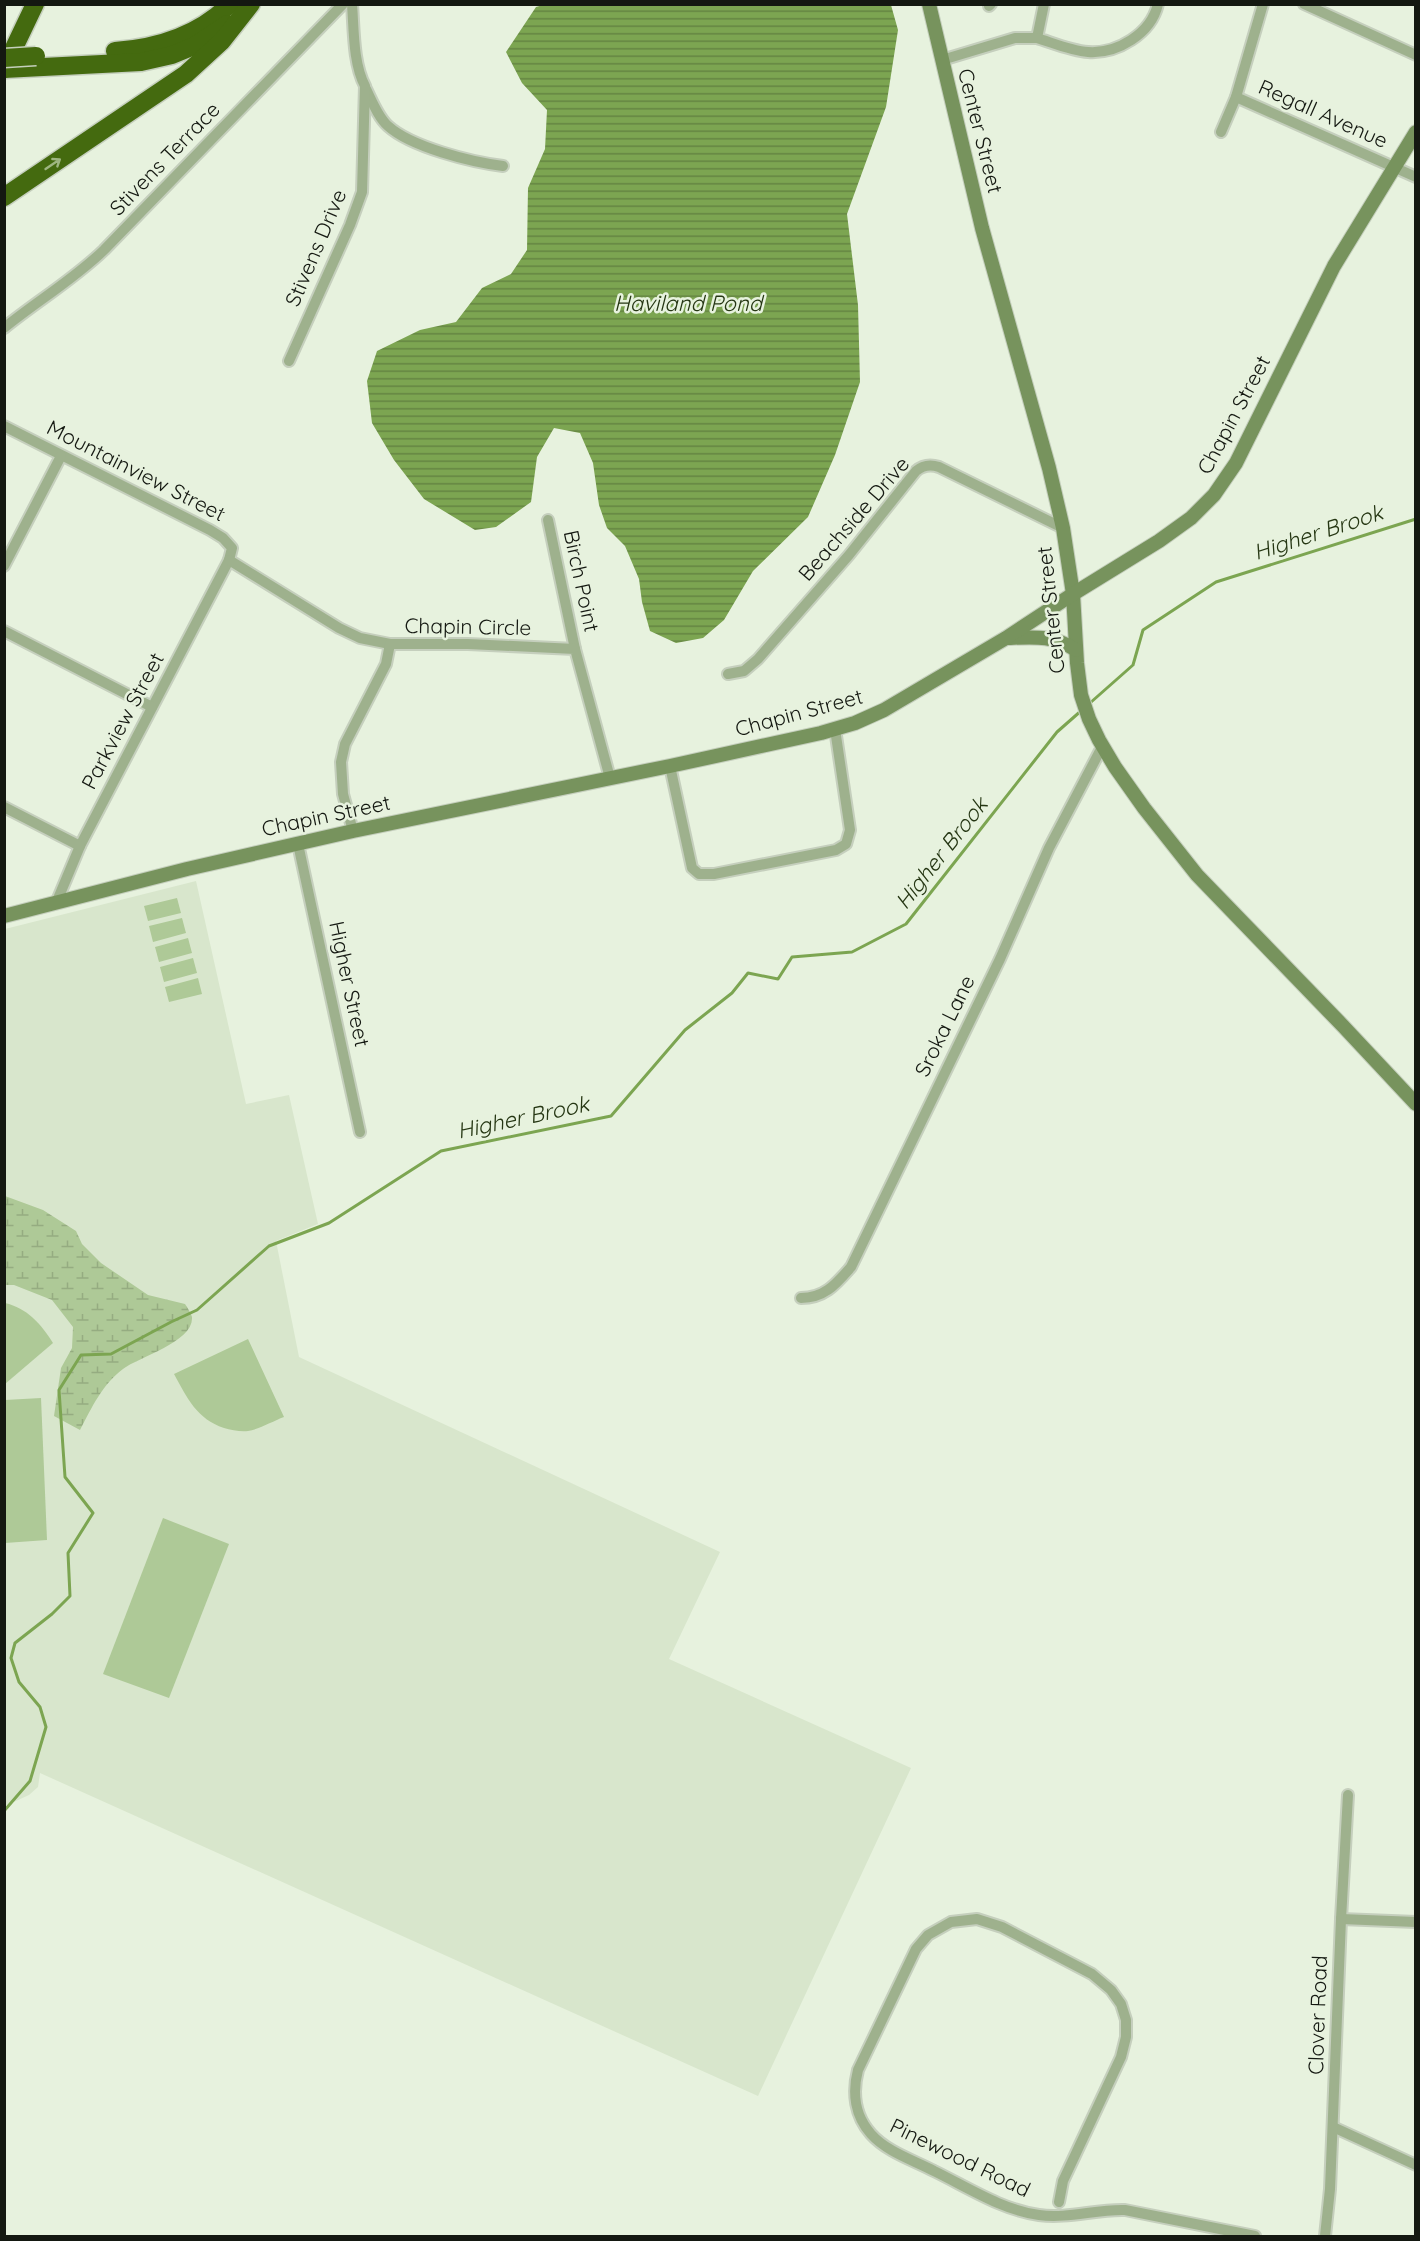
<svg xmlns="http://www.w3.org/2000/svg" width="1420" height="2241" viewBox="0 0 1420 2241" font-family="Quicksand,sans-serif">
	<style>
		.built { fill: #d8e6cc }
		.grass { fill: #aec997 }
		.wetland { fill: url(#wetland-marsh) }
		.water { fill: url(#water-rules) }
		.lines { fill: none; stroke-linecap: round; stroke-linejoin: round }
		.stream { stroke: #7ca551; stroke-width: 3 }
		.minor-casing { stroke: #c5cfbd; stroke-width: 14 }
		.secondary-casing { stroke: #c5cfbd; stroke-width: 16 }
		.motorway-casing { stroke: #c5cfbd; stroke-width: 21 }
		.minor { stroke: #9eb18d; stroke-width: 10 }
		.secondary { stroke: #77935d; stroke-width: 14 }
		.motorway { stroke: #446a0f; stroke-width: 18 }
		.motorway-bridge-casing { stroke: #c5cfbd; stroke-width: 21; stroke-linecap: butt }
		.motorway-bridge { stroke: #446a0f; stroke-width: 18 }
		.oneway { stroke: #9eb581 }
		.labels { text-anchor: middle; stroke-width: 5; stroke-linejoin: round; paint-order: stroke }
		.street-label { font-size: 21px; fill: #141811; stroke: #e7f2de }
		.water-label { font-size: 22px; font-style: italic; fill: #253613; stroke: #e7f2de }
	</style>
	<defs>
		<pattern id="wetland-marsh" width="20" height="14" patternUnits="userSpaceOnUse" patternTransform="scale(1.5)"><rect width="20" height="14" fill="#aec997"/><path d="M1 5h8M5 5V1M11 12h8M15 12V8" fill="none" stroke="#95ac81"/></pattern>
		<pattern id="water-rules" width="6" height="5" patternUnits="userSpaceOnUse" patternTransform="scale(1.5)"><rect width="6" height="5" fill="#7ca551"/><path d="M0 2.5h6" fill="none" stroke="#648542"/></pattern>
	</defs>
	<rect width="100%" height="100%" fill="#e7f2de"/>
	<path class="built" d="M196 881 246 1104 289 1095 318 1224 276 1241 299 1357 720 1552 669 1659 911 1768 758 2096 40 1773 38 1787 29 1795 5 1806V929Z"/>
	<g class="grass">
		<path d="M177 898 181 913 148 921 144 906Z"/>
		<path d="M182 918 186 933 153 942 149 926Z"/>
		<path d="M188 938 192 953 159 962 155 947Z"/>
		<path d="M193 958 197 973 164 982 160 967Z"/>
		<path d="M198 978 202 994 169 1002 165 987Z"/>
		<path d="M5 1303C27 1308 41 1324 53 1343L5 1384Z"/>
		<path d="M248 1339 284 1417C273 1421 260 1429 248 1431 241 1432 231 1430 224 1428 197 1419 187 1398 174 1374Z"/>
		<path d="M41 1398 47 1540 5 1543V1400Z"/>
		<path d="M163 1518 229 1544 169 1698 103 1674Z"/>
	</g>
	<path class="wetland" d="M5 1196 43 1210 76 1231 82 1244 101 1263 148 1295 185 1304C187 1307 191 1313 192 1317 194 1342 139 1357 123 1369 102 1385 92 1407 80 1430L54 1416 61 1368 72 1348 73 1327 52 1300 14 1285H5Z"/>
	<path class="water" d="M543 5H891L898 30 886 107 847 214 858 305 860 382 835 455 808 517 753 571 724 620 703 638 676 643 650 631 642 602 639 579 625 546 607 528 599 505 593 463 580 433 554 428 537 457 531 502 496 527 475 530 424 499 394 460 372 423 367 381 377 351 420 330 456 322 482 288 511 274 527 250 528 188 545 149 547 110 522 83 506 52 536 7Z"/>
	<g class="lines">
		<g class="stream">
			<path d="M1090 703 1133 665 1143 630 1216 582 1416 519"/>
			<path d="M4 1811 30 1781 46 1727 40 1707 19 1682 11 1658 15 1643 52 1614 70 1596 68 1553 93 1513 65 1477 59 1390 81 1355 111 1354 171 1322 197 1310 269 1246 329 1223 441 1151 611 1116 685 1030 732 993 748 973 778 979 792 957 852 952 906 924 1057 732 1082 710"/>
		</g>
		<defs>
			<g id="minor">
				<path d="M1044 4 1037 38C1053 43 1072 51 1088 52 1117 54 1151 34 1158 4"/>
				<path d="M1304 4 1416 55"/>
				<path d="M989 6 991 4"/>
				<path d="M942 60 1015 38H1037"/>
				<path d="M366 89C372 101 378 117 388 126 411 147 471 162 503 166"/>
				<path d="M1236 97 1416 177"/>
				<path d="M1221 132 1236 97 1263 4"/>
				<path d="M4 328C37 301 73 280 104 250L343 4"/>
				<path d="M289 361 350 225 362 192 365 86C353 63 354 30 352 4"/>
				<path d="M4 426 210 530 223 538 232 548 229 560 80 846 57 901"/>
				<path d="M548 520 575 649"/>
				<path d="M229 560 339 628 360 638 390 644"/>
				<path d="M4 566 61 456"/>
				<path d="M4 631 152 707"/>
				<path d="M728 674 744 671 758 659 849 555 916 471C923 465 930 464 939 467L1063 528"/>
				<path d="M670 766 692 868 699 874H714L836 850 846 844 850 830 835 729"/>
				<path d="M4 807 80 846"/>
				<path d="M353 831 343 794 341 762 345 744 386 664 390 644H468L575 649 610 778"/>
				<path d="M298 844 360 1132"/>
				<path d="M801 1298C825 1298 836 1284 851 1267L1000 959 1049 848 1102 747"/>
				<path d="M1341 1919 1416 1922"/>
				<path d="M1333 2127 1416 2165"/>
				<path d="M1059 2202 1063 2181 1121 2057 1126 2037V2020L1121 2004 1111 1990 1092 1974 1002 1927 977 1919 951 1922 928 1935 916 1949 858 2070C852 2093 855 2116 871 2134 887 2152 913 2160 934 2171 967 2187 1002 2210 1039 2215 1068 2219 1096 2209 1125 2210L1255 2236"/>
				<path d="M1325 2236 1330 2189 1341 1919 1348 1795"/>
			</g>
			<g id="secondary">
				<path d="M929 4 982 228 1049 468 1063 528 1073 594 1077 663 1081 695 1089 719 1099 740 1115 767 1144 808 1197 875 1343 1026 1416 1104"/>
				<path d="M1008 638C1035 637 1053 635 1076 650"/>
				<path d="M4 916 187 869 353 831 670 766 821 733 855 723 884 710 1006 638 1073 594 1159 541 1191 518 1214 495 1236 463 1334 266 1416 132"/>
			</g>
			<g id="motorway">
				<path d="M115 51C158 48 199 35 230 4"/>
				<path d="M4 69 141 62 172 55 194 46 227 24"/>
				<path d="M4 69 35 4"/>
				<path d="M4 197 186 74 222 41 251 4"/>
			</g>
		</defs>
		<use href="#minor" class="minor-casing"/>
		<use href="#secondary" class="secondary-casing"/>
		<use href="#motorway" class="motorway-casing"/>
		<use href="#minor" class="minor"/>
		<use href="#secondary" class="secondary"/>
		<use href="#motorway" class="motorway"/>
		<defs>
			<path id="motorway-bridge" d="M4 58 36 56"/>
		</defs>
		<use href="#motorway-bridge" class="motorway-bridge-casing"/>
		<use href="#motorway-bridge" class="motorway-bridge"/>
	</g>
	<defs><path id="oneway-shaft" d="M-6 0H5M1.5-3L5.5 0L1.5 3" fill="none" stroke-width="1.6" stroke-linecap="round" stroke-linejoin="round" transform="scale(1.5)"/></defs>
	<use class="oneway" href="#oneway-shaft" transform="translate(53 164) rotate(-34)"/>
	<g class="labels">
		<g class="street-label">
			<text transform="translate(1323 114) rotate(24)" y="7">Regall Avenue</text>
			<text transform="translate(980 131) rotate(76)" y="7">Center Street</text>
			<text transform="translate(165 159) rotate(-46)" y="7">Stivens Terrace</text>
			<text transform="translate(316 248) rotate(-67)" y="7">Stivens Drive</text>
			<text transform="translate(1234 415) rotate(-62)" y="7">Chapin Street</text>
			<text transform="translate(136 471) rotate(27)" y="7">Mountainview Street</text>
			<text transform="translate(854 519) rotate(-49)" y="7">Beachside Drive</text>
			<text transform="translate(581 581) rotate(78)" y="7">Birch Point</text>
			<text transform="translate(1051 610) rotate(-96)" y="7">Center Street</text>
			<text transform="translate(468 627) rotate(1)" y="7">Chapin Circle</text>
			<text transform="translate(799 713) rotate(-15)" y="7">Chapin Street</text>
			<text transform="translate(123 721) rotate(-62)" y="7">Parkview Street</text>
			<text transform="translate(326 816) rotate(-12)" y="7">Chapin Street</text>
			<text transform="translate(349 984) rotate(78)" y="7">Higher Street</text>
			<text transform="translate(945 1026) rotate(-64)" y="7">Sroka Lane</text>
			<text transform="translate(1318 2015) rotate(-88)" y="7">Clover Road</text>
			<text transform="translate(960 2158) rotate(26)" y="7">Pinewood Road</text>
		</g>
		<g class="water-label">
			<text x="688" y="311">Haviland Pond</text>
			<text transform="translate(1318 532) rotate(-18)" y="8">Higher Brook</text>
			<text transform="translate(941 853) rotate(-52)" y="8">Higher Brook</text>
			<text transform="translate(523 1117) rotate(-12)" y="8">Higher Brook</text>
		</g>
	</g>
	<rect width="1420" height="2241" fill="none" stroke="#141811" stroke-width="12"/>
</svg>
